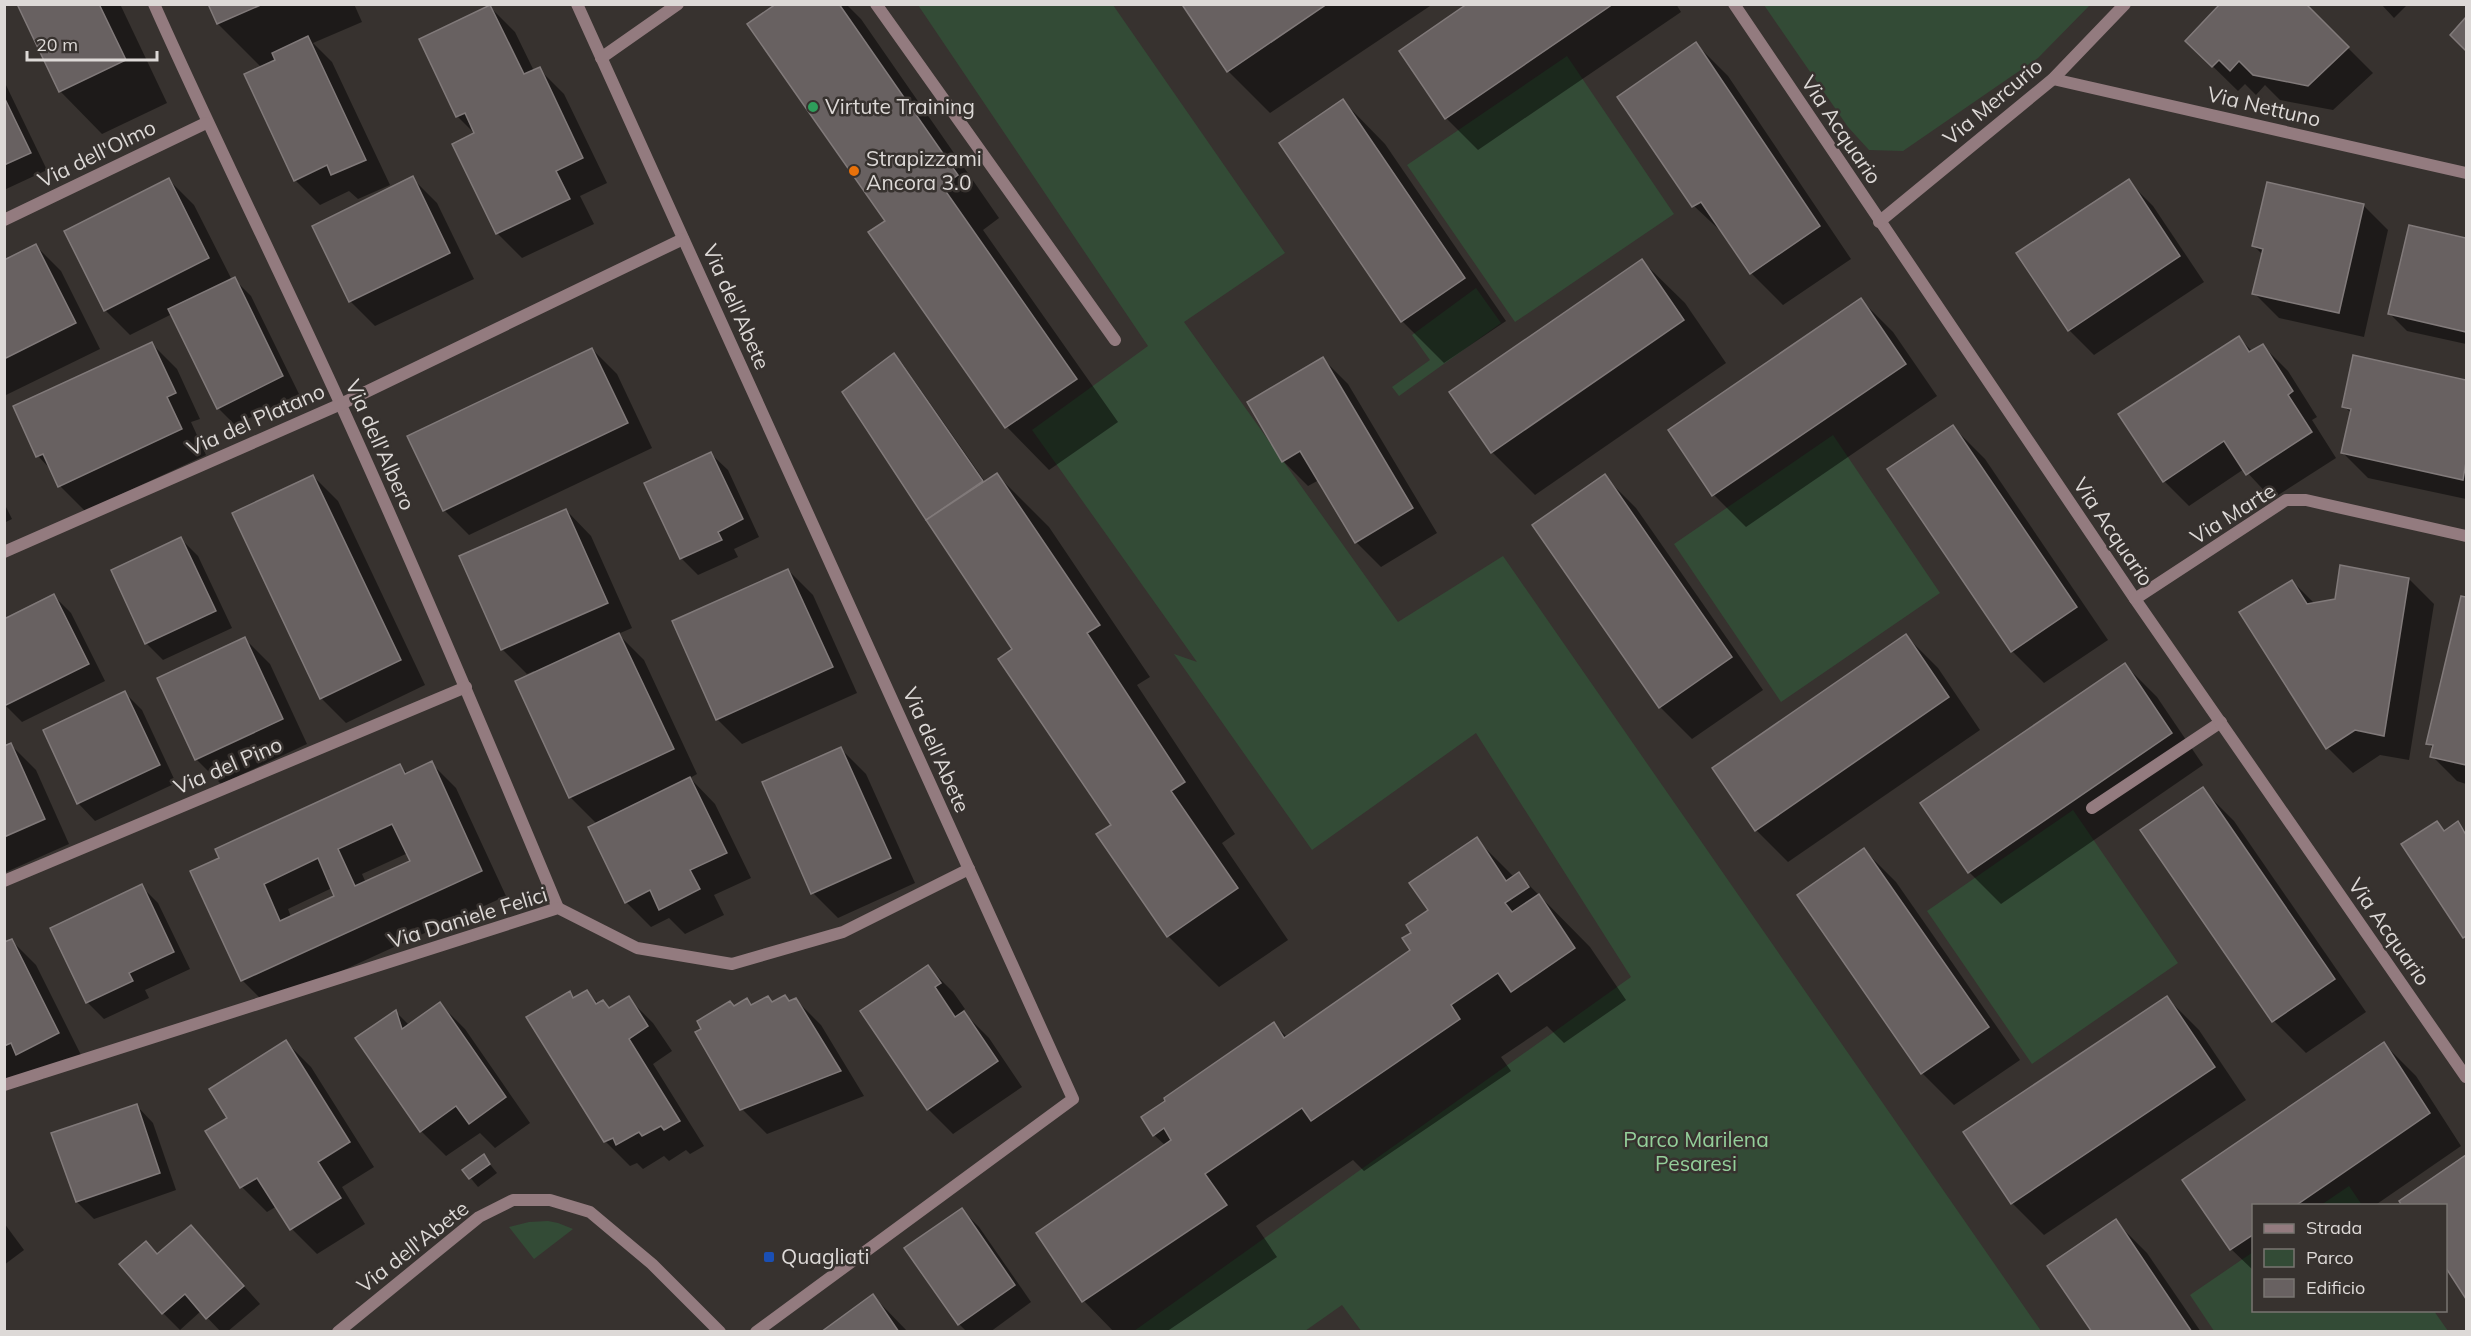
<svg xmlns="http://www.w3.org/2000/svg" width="2471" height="1336" viewBox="0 0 2471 1336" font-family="Mulish,sans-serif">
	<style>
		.green { fill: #334b36 }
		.shadow { fill: #0007; fill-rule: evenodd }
		.building { fill: #686161; stroke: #817a7a; stroke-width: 1.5; fill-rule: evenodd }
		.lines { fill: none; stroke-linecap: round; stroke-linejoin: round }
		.service { stroke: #937b7f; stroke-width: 12 }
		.minor { stroke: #937b7f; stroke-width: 12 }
		.leisure-dot { fill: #2e9e5b; stroke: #37322f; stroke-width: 2 }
		.food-dot { fill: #e8710a; stroke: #37322f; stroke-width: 2 }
		.transit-dot { fill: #1a4fb4; stroke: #37322f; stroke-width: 2 }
		.labels { text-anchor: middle; stroke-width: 5; stroke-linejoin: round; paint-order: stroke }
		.street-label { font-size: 21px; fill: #ddd9d7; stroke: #37322f }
		.poi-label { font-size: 21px; fill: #ddd9d7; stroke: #37322f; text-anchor: start }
		.park-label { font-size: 21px; fill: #94cf9a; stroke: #37322f }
	</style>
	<rect width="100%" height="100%" fill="#37322f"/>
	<g class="green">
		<path d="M918 5H1113L1285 253 1184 322 1398 622 1503 556 2041 1331 1362 1332 1342 1305 1305 1331H1134L1631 977 1476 733 1312 850 1174 654 1197 662 1032 430 1148 346Z"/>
		<path d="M1764 5H2090L2038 58 1903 151 1869 150 1848 127Z"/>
		<path d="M1567 56 1674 214 1515 322 1407 165Z"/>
		<path d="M1476 288 1501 323 1399 396 1392 387 1430 360 1412 335Z"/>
		<path d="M1833 435 1940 593 1781 702 1674 544Z"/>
		<path d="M2073 810 2178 963 2032 1064 1927 911Z"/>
		<path d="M2349 1186 2362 1205H2321Z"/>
		<path d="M548 1221 558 1223 573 1229 534 1259 509 1227 529 1222Z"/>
		<path d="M2253 1252 2254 1310 2434 1311 2448 1331H2214L2190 1295Z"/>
	</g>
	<g class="shadow">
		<path d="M19 4H120L167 103 102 134 60 91Z"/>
		<path d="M210 4H354L362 22 313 43 332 62 390 185 358 199 349 191 320 205 295 180 246 75 262 68 218 24Z"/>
		<path d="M779 4H846L861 19 999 218 983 230 1118 422 1049 470 1007 427 870 233 887 222Z"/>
		<path d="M1188 4H1433L1270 113 1228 71Z"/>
		<path d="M1470 4H1676L1681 12 1478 150 1446 118Z"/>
		<path d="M2381 4H2408L2394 18Z"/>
		<path d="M490 7 515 32 534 71 539 69 564 94 607 183 580 196 594 224 522 258 497 233 475 134 457 116 421 40Z"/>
		<path d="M2187 41 2348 48 2373 73 2333 110 2280 100 2265 85 2256 95 2245 84 2238 91Z"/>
		<path d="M1696 44 1728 76 1851 259 1783 305 1751 273 1727 237 1694 206Z"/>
		<path d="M4 81 47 170 4 190Z"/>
		<path d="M1343 101 1385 144 1506 321 1444 363 1402 321Z"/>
		<path d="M412 178 437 203 474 279 375 326 350 301 314 227Z"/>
		<path d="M169 180 194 205 232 280 234 279 251 296 299 394 235 425 218 408 172 314 130 335 105 310Z"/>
		<path d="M2128 181 2153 206 2204 282 2094 355 2069 330Z"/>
		<path d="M2363 205 2388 230 2364 337 2279 318 2254 293 2263 255 2254 246Z"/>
		<path d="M2410 227 2466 240V344L2407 331 2390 314Z"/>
		<path d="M36 246 61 271 100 349 4 396V262Z"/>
		<path d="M1642 261 1685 303 1726 363 1535 495 1492 452 1452 392Z"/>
		<path d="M1861 300 1893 332 1937 396 1746 527 1714 495Z"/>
		<path d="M2239 338 2253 352 2263 346 2288 371 2317 417 2312 420 2336 458 2272 499 2244 469 2189 506 2164 481Z"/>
		<path d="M152 344 177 369 200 419 191 422 206 455 85 511 60 486 53 472 38 456Z"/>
		<path d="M592 349 617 374 652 448 469 535 444 510Z"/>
		<path d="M893 355 902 363 986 483 997 475 1049 527 1150 677 1137 685 1235 834 1222 843 1288 940 1219 987 1168 936 1113 825 1014 650 844 392Z"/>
		<path d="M2354 357 2466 381V499L2368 478 2343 453 2352 414 2344 406Z"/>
		<path d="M1323 359 1348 384 1437 533 1381 567 1356 542 1319 480 1308 486 1283 461 1249 403Z"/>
		<path d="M1953 427 1985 459 2108 640 2044 683 2012 651Z"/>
		<path d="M710 453 728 470 759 537 734 549 738 557 698 575 681 558Z"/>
		<path d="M313 476 338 501 425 685 346 723 321 698Z"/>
		<path d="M1604 476 1636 508 1763 690 1692 739 1660 707Z"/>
		<path d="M4 503 12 519 4 523Z"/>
		<path d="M566 510 591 536 632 628 618 634 644 660 697 774 690 778 715 804 751 878 714 895 724 915 685 934 669 918 651 927 626 902 597 824 570 797 534 671 527 674 502 649Z"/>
		<path d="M181 539 198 556 232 628 163 660 146 643Z"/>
		<path d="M788 570 813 595 857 693 742 744 717 719Z"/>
		<path d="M2409 579 2434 604 2409 760 2380 755 2353 773 2328 748 2241 612 2292 581 2315 604Z"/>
		<path d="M54 596 71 613 105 681 22 722 5 705Z"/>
		<path d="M2462 598 2466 599V784L2457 781 2432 756 2433 749 2428 743Z"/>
		<path d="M1906 636 1938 668 1980 730 1788 862 1756 830Z"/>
		<path d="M245 639 270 664 307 744 221 784 196 759Z"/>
		<path d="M2125 665 2157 697 2203 765 2001 904 1969 872Z"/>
		<path d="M125 693 142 710 176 783 95 821 78 803 45 731Z"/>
		<path d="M11 745 36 770 69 844 4 873V748Z"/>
		<path d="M841 749 866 774 915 883 838 918 813 893Z"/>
		<path d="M431 763 456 788 506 896 267 1005 242 980 192 872 400 766 408 774ZM408 853 412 862 366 883 362 874ZM332 888 336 897 291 917 288 909Z"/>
		<path d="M2202 789 2234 821 2366 1012 2306 1053 2274 1021Z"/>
		<path d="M2437 823 2445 832 2458 823 2466 832V939Z"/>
		<path d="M1476 839 1514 877 1518 874 1590 947 1626 1000 1564 1043 1547 1026 1501 1057 1511 1071 1364 1171 1353 1160 1256 1226 1277 1257 1166 1332H1114L1084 1301 1038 1233 1166 1146 1154 1135 1274 1024 1287 1037 1412 951 1413 933Z"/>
		<path d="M1864 850 1896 882 2020 1060 1954 1105 1922 1073 1799 896Z"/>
		<path d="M141 886 158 903 190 969 145 990 149 998 104 1019 87 1002Z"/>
		<path d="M11 940 36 965 83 1059 43 1079 33 1070 4 1083V944Z"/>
		<path d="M928 967 953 992 965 1009 962 1011 989 1038 1022 1087 953 1134 928 1109Z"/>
		<path d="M587 992 599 1004 603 1001 610 1009 628 998 653 1023 672 1051 653 1064 704 1146 690 1154 686 1150 669 1161 664 1156 643 1169 637 1163 630 1166 605 1141 569 993 575 999Z"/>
		<path d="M768 998 773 1003H790L796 1000 821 1025 864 1096 767 1134 742 1109 734 1007 746 1000 752 1006Z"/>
		<path d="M2167 998 2199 1030 2246 1100 2044 1235 2012 1203Z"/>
		<path d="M440 1004 465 1029 530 1123 495 1148 480 1133 446 1156 421 1131 396 1012 409 1025Z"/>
		<path d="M286 1042 311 1067 374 1167 342 1187 365 1224 317 1254 292 1229 277 1206 267 1212 242 1187 207 1132 229 1118Z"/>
		<path d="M2384 1044 2416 1076 2461 1146 2374 1206H2254V1271L2231 1249 2184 1181Z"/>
		<path d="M136 1105 153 1123 176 1190 94 1219 77 1202Z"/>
		<path d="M483 1156 497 1173 478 1187 464 1170Z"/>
		<path d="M2466 1157V1296L2446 1266V1206L2401 1201Z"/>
		<path d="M962 1210 979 1227 1031 1302 990 1332H967L959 1324Z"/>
		<path d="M2115 1221 2147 1253 2201 1332H2094Z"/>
		<path d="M4 1223 24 1250 4 1265Z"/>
		<path d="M191 1227 260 1304 227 1332H221L201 1311 180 1330 163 1313 158 1255Z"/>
		<path d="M873 1296 908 1332H823Z"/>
	</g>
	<g class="building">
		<path d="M17 4H99L126 60 59 92Z"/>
		<path d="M208 4H263L217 24Z"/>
		<path d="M776 4H839L958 175 942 186 1077 379 1005 428 868 232 885 221 747 24Z"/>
		<path d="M1185 4H1327L1227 72 1183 6Z"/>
		<path d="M1467 4H1613L1445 119 1399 51Z"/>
		<path d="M2220 4H2306L2349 47 2308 86 2253 75 2239 61 2230 71 2219 60 2212 67 2185 41Z"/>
		<path d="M490 5 524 74 540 67 583 158 556 171 570 199 496 234 452 144 474 133 465 113 456 117 419 39Z"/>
		<path d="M2466 17V51L2450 35Z"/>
		<path d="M308 36 366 160 331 175 327 165 294 181 244 74 275 60 272 53Z"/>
		<path d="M1696 42 1820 226 1750 274 1701 202 1692 207 1617 97Z"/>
		<path d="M4 97 31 153 4 165Z"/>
		<path d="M1343 99 1465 278 1401 322 1279 143Z"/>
		<path d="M413 176 450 253 349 302 312 226Z"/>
		<path d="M169 178 209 258 104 311 64 231Z"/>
		<path d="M2129 179 2180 256 2068 331 2016 253Z"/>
		<path d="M2267 182 2364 204 2339 313 2252 294 2263 249 2252 246Z"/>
		<path d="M2409 225 2466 238V332L2388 314Z"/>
		<path d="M36 244 76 323 4 359V260Z"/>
		<path d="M1642 259 1684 320 1491 453 1449 392Z"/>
		<path d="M235 277 283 376 217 409 168 309Z"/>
		<path d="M1861 298 1906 364 1712 496 1668 430Z"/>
		<path d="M2239 336 2249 352 2263 344 2293 391 2288 395 2312 432 2246 475 2224 441 2163 482 2118 414Z"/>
		<path d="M152 342 176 393 167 397 182 429 58 487 43 454 36 457 13 406Z"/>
		<path d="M592 348 628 423 443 511 407 436Z"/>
		<path d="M894 353 983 481 926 520 842 392Z"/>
		<path d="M2353 355 2466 380V462L2463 480 2341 453 2351 409 2342 407Z"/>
		<path d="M1323 357 1413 508 1355 543 1300 451 1282 462 1247 402Z"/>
		<path d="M1953 425 2077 607 2011 652 1887 469Z"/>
		<path d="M711 452 743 519 718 532 722 540 680 559 644 483Z"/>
		<path d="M997 473 1100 625 1087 633 1185 782 1171 791 1238 888 1167 937 1096 834 1111 825 998 659 1012 649 926 520Z"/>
		<path d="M1605 474 1732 657 1659 708 1532 525Z"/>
		<path d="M313 475 401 660 320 699 232 513Z"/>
		<path d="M566 509 608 603 501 650 459 556Z"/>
		<path d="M181 537 216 611 145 644 111 570Z"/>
		<path d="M2340 565 2409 578 2384 736 2355 730 2326 749 2239 612 2292 580 2307 604 2335 599Z"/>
		<path d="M788 569 833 667 716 720 672 621Z"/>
		<path d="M54 594 89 664 4 706V619Z"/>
		<path d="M2461 596 2466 597V765L2430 757 2433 745 2426 744Z"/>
		<path d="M619 633 674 749 569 798 515 681Z"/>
		<path d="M1906 634 1949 697 1755 831 1712 768Z"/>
		<path d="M245 637 283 719 195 760 157 678Z"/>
		<path d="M2125 663 2172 733 1968 873 1920 803Z"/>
		<path d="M125 691 160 765 77 804 43 730Z"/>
		<path d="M11 743 45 819 4 837V746Z"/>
		<path d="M841 747 891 858 811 894 762 782Z"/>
		<path d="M432 761 482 871 241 981 190 871 219 858 215 849 400 764 405 774ZM392 824 410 861 355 886 338 849ZM318 858 334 896 280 921 264 884Z"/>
		<path d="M690 777 727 853 690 870 700 889 659 910 650 890 625 903 588 827Z"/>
		<path d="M2203 787 2335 979 2272 1022 2140 830Z"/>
		<path d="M2437 821 2444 831 2458 821 2466 835V936L2463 938 2401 844Z"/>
		<path d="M1477 837 1506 881 1519 872 1529 887 1505 903 1512 912 1539 894 1575 948 1511 992 1498 973 1451 1005 1460 1019 1311 1121 1302 1108 1205 1174 1227 1205 1082 1302 1036 1233 1171 1140 1164 1128 1153 1136 1141 1117 1165 1101 1164 1098 1274 1022 1284 1038 1410 950 1402 938 1411 933 1406 925 1428 910 1409 883Z"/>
		<path d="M1864 848 1989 1027 1921 1074 1797 895Z"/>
		<path d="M142 884 174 952 129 973 133 981 86 1003 50 928Z"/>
		<path d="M12 939 59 1033 16 1055 11 1043 4 1046V942Z"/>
		<path d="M928 965 941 983 935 987 955 1017 964 1011 998 1061 927 1110 860 1011Z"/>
		<path d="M587 990 596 1004 603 1000 609 1008 629 996 648 1026 629 1039 680 1121 664 1130 661 1126 642 1136 639 1132 616 1145 613 1138 604 1142 526 1017 570 991 573 998Z"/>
		<path d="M785 995 789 1001 796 998 841 1071 740 1110 695 1032 701 1029 697 1021 730 1001 734 1006 747 998 751 1005 768 996 772 1002Z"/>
		<path d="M2167 996 2215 1067 2011 1204 1963 1132Z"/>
		<path d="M440 1002 506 1097 469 1124 456 1106 420 1132 355 1038 396 1010 402 1029Z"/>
		<path d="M286 1040 350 1142 318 1162 341 1198 290 1230 257 1178 240 1188 205 1131 227 1118 209 1089Z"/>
		<path d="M2384 1042 2430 1113 2295 1206H2254V1234L2230 1250 2182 1180Z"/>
		<path d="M137 1104 160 1173 76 1202 51 1133Z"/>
		<path d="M484 1154 490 1164 469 1179 462 1170Z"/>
		<path d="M2466 1155V1299L2446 1268V1206H2402L2399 1201Z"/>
		<path d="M962 1208 1015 1285 958 1325 904 1248Z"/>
		<path d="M2116 1219 2192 1332H2092L2047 1266Z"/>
		<path d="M191 1225 244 1286 206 1319 185 1294 162 1314 119 1264 146 1241 157 1254Z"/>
		<path d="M873 1294 899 1332H821Z"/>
	</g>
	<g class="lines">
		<path class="service" d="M2092 808 2221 722"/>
		<g class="minor">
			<path d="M154 4C214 139 280 271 341 405 417 572 488 740 558 908"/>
			<path d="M577 4 1073 1099 756 1332"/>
			<path d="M876 4 1115 340"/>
			<path d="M1734 4 2135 599 2466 1077"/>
			<path d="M601 58 678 4"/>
			<path d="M2053 79 2466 173"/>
			<path d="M4 220 206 123"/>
			<path d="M1879 222 2053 79 2125 4"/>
			<path d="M4 552 341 404 683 239"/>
			<path d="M2135 599 2286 500H2306L2466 536"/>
			<path d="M4 881 466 687"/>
			<path d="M4 1085 558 908 637 948 732 964 843 932 969 869"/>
			<path d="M338 1332 479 1217 513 1200H550L590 1212 652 1264 720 1332"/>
		</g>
	</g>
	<circle class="leisure-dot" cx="813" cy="107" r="6"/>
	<circle class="food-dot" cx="854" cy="171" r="6"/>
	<rect class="transit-dot" x="763" y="1251" width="12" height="12" rx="3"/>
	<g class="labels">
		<g class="street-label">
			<text transform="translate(1993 102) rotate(-40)" y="7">Via Mercurio</text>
			<text transform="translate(2264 107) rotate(13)" y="7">Via Nettuno</text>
			<text transform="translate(1841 130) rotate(56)" y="7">Via Acquario</text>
			<text transform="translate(97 154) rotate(-26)" y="7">Via dell'Olmo</text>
			<text transform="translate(736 307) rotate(66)" y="7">Via dell'Abete</text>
			<text transform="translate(256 420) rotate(-24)" y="7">Via del Platano</text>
			<text transform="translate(380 445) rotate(66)" y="7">Via dell'Albero</text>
			<text transform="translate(2233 514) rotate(-32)" y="7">Via Marte</text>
			<text transform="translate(2113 532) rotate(56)" y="7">Via Acquario</text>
			<text transform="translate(936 750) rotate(66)" y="7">Via dell'Abete</text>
			<text transform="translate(228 766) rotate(-23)" y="7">Via del Pino</text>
			<text transform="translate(468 918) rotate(-17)" y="7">Via Daniele Felici</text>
			<text transform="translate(2389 932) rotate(55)" y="7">Via Acquario</text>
			<text transform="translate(413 1247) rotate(-38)" y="7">Via dell'Abete</text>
		</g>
		<g class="poi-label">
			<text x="825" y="114">Virtute Training</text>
			<text x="866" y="166">Strapizzami<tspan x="866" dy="24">Ancora 3.0</tspan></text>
			<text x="781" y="1264">Quagliati</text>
		</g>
		<g class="park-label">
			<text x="1696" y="1147">Parco Marilena<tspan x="1696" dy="24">Pesaresi</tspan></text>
		</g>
	</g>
	<rect width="2471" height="1336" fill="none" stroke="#ddd9d7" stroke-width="12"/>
	<rect x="2252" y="1204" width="195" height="108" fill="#37322f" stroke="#797572" stroke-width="1.5"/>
	<rect x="2264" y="1224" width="30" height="9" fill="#937b7f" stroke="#797572" stroke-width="1.5"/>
	<text x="2306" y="1234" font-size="18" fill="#ddd9d7">Strada</text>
	<rect x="2264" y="1249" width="30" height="18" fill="#334b36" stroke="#797572" stroke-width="1.5"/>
	<text x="2306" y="1264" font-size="18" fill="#ddd9d7">Parco</text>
	<rect x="2264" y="1279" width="30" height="18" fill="#686161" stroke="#797572" stroke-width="1.5"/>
	<text x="2306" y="1294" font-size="18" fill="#ddd9d7">Edificio</text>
	<path d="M27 51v9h130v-9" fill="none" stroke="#ddd9d7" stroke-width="3"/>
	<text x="36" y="51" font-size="18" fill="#ddd9d7" stroke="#37322f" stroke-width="4.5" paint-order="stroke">20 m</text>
</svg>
